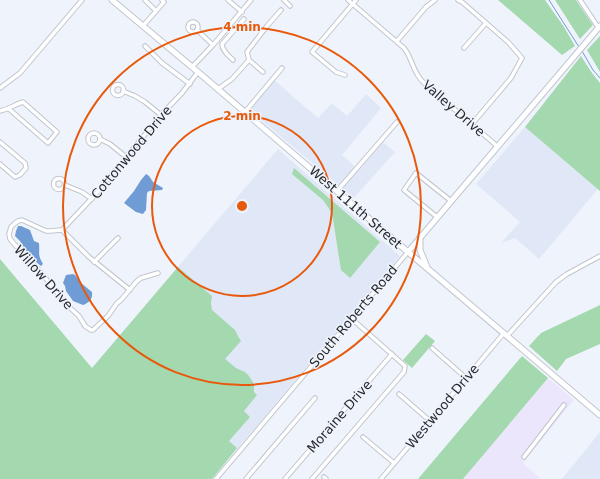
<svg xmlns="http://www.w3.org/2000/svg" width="600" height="479" viewBox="0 0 600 479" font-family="'DejaVu Sans',sans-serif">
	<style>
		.built { fill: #e0e8f7 }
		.industrial { fill: #ebe6fc }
		.green { fill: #a4d8ae }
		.water { fill: #6f9cd4 }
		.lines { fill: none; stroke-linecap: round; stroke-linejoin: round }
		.stream { stroke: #6f9cd4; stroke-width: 1 }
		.street-casing { stroke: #c1c5cd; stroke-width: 5.5 }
		.secondary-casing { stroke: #c1c5cd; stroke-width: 7 }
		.street { stroke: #fff; stroke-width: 3.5 }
		.secondary { stroke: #fff; stroke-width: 5 }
		.ring { fill: none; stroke: #e8590c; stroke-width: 2 }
		.labels { text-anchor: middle; stroke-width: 3; stroke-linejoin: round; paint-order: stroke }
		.street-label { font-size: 13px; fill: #27292c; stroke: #eff4fc }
		.centre { fill: #e8590c; stroke: #eff4fc; stroke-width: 2 }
		.ring-label { font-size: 12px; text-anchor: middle; font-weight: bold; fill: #e8590c; stroke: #eff4fc; stroke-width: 3; stroke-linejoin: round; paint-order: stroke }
	</style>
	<rect width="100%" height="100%" fill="#eff4fc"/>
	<g class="built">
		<path d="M273 79 318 118 332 103 347 116 366 94 381 108 342 155 359 170 383 142 395 152 354 198 248 109Z"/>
		<path d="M525 127 598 189 539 259 515 238 501 243 520 222 476 184Z"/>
		<path d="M278 149 400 256 212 479 92 368Z"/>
		<path d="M600 432V479H562Z"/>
	</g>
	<path class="industrial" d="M548 378 574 400 523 463 541 479H463Z"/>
	<g class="green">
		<path d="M498 0H545L564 27 575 46 562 55Z"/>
		<path d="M555 0H576L593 25 580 39Z"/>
		<path d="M600 36V72L587 50Z"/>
		<path d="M581 56 592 73 600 83V191L525 127Z"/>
		<path d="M294 168 380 242 350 278 341 270 332 213 323 200 292 174Z"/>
		<path d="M0 259 92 368 178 267 212 296 211 303 212 310 235 330 239 338 241 341 225 359 236 368 245 372 249 376 254 384V392L257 395 244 411 250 417 229 441 237 448 212 479H0Z"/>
		<path d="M600 305V344L566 359 557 371 529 346 541 333Z"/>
		<path d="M426 334 435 341 412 368 403 360Z"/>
		<path d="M522 356 548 378 463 479H418Z"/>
	</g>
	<g class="water">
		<path d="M146 174 149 176 153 182 163 188 162 190 149 191 147 193 146 210 143 214 136 212 124 203 134 191 141 180Z"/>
		<path d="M18 226H21L30 230 34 241 39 243C40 253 37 254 43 264L41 266 30 257 20 241 15 236 16 231Z"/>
		<path d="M73 274 75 275 81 283 92 292C93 299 89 303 83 305L73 301 66 291 65 286 63 283 66 275Z"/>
	</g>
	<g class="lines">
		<g class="stream">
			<path d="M549 0 579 47"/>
			<path d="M582 51 593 70 600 78"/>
		</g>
		<defs>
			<g id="street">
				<path d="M145 0 156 11"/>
				<path d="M228 0 242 12"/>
				<path d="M284 0 290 6"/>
				<path d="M348 0 404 48C413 59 412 72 424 83L497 146"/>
				<path d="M458 0 462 2 508 42 522 58 511 78 472 124"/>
				<path d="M580 0 598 27"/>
				<circle cx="193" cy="27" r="5"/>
				<path d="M143 26 164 2 162 0"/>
				<path d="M197 30 213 45"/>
				<path d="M397 41 426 7 435 0"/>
				<path d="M145 46 162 63 190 84"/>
				<path d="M464 48 486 23"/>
				<path d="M233 60C229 56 222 51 222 44L244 19"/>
				<path d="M249 60 263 72"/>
				<path d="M192 67 213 45 251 0"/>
				<path d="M345 75 336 72 312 52 356 0"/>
				<circle cx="118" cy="90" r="5.5"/>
				<path d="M0 88 20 73 82 0"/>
				<path d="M218 89 232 79 249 60 247 52 267 26 281 10"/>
				<path d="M123 91 135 96 145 102 161 115"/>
				<path d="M0 111C10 109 13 105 23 102L57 132 48 143 9 109"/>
				<path d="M245 112 282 68"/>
				<circle cx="94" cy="139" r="6"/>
				<path d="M100 139 110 144 126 157"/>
				<path d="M0 142 25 163 26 168 20 175 15 177 0 164"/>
				<circle cx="59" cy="184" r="5.5"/>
				<path d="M65 185 82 192 92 199"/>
				<path d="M337 191 397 122"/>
				<path d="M437 217 404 190 416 173 451 201"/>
				<path d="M62 230 95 195 99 190 161 115 182 93 198 72"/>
				<path d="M94 262 118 238"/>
				<path d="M130 290 89 257 62 230 50 231H46L22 220 18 221 14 224 11 227 9 234 10 239 28 260 38 269 68 306 79 316 85 326 91 330H93L95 328 108 316 117 303 121 300 137 281 141 278 158 273"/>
				<path d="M507 336 556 282 567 274 600 256"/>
				<path d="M432 348 466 378"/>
				<path d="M399 394 430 421"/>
				<path d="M363 437 394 463"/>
				<path d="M524 457 564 405"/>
				<path d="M324 477 326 479"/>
				<path d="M216 479 408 252"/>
				<path d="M246 479 315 398"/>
				<path d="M285 479 392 354"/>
				<path d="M312 479 404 372 405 366 352 319"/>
				<path d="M381 479 504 333"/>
			</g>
			<g id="secondary">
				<path d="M112 0 198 72 408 252 600 415"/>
				<path d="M420 237V250L427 267"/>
				<path d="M408 252 600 26"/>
			</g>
		</defs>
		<use href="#street" class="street-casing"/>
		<use href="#secondary" class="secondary-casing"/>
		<use href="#street" class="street"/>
		<use href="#secondary" class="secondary"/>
	</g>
	<g class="ring">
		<circle cx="242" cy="206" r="90"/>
		<circle cx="242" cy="206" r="179"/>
	</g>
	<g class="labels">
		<g class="street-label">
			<text transform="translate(454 108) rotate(41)" y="5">Valley Drive</text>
			<text transform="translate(131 152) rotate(-50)" y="5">Cottonwood Drive</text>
			<text transform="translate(356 207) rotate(41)" y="5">West 111th Street</text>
			<text transform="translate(44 277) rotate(48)" y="5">Willow Drive</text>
			<text transform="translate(353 316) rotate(-50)" y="5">South Roberts Road</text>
			<text transform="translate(442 406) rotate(-50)" y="5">Westwood Drive</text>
			<text transform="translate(339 416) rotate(-49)" y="5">Moraine Drive</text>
		</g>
	</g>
	<circle cx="242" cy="206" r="6" class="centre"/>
	<g class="ring-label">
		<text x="242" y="31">4 min</text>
		<text x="242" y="120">2 min</text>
	</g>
</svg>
